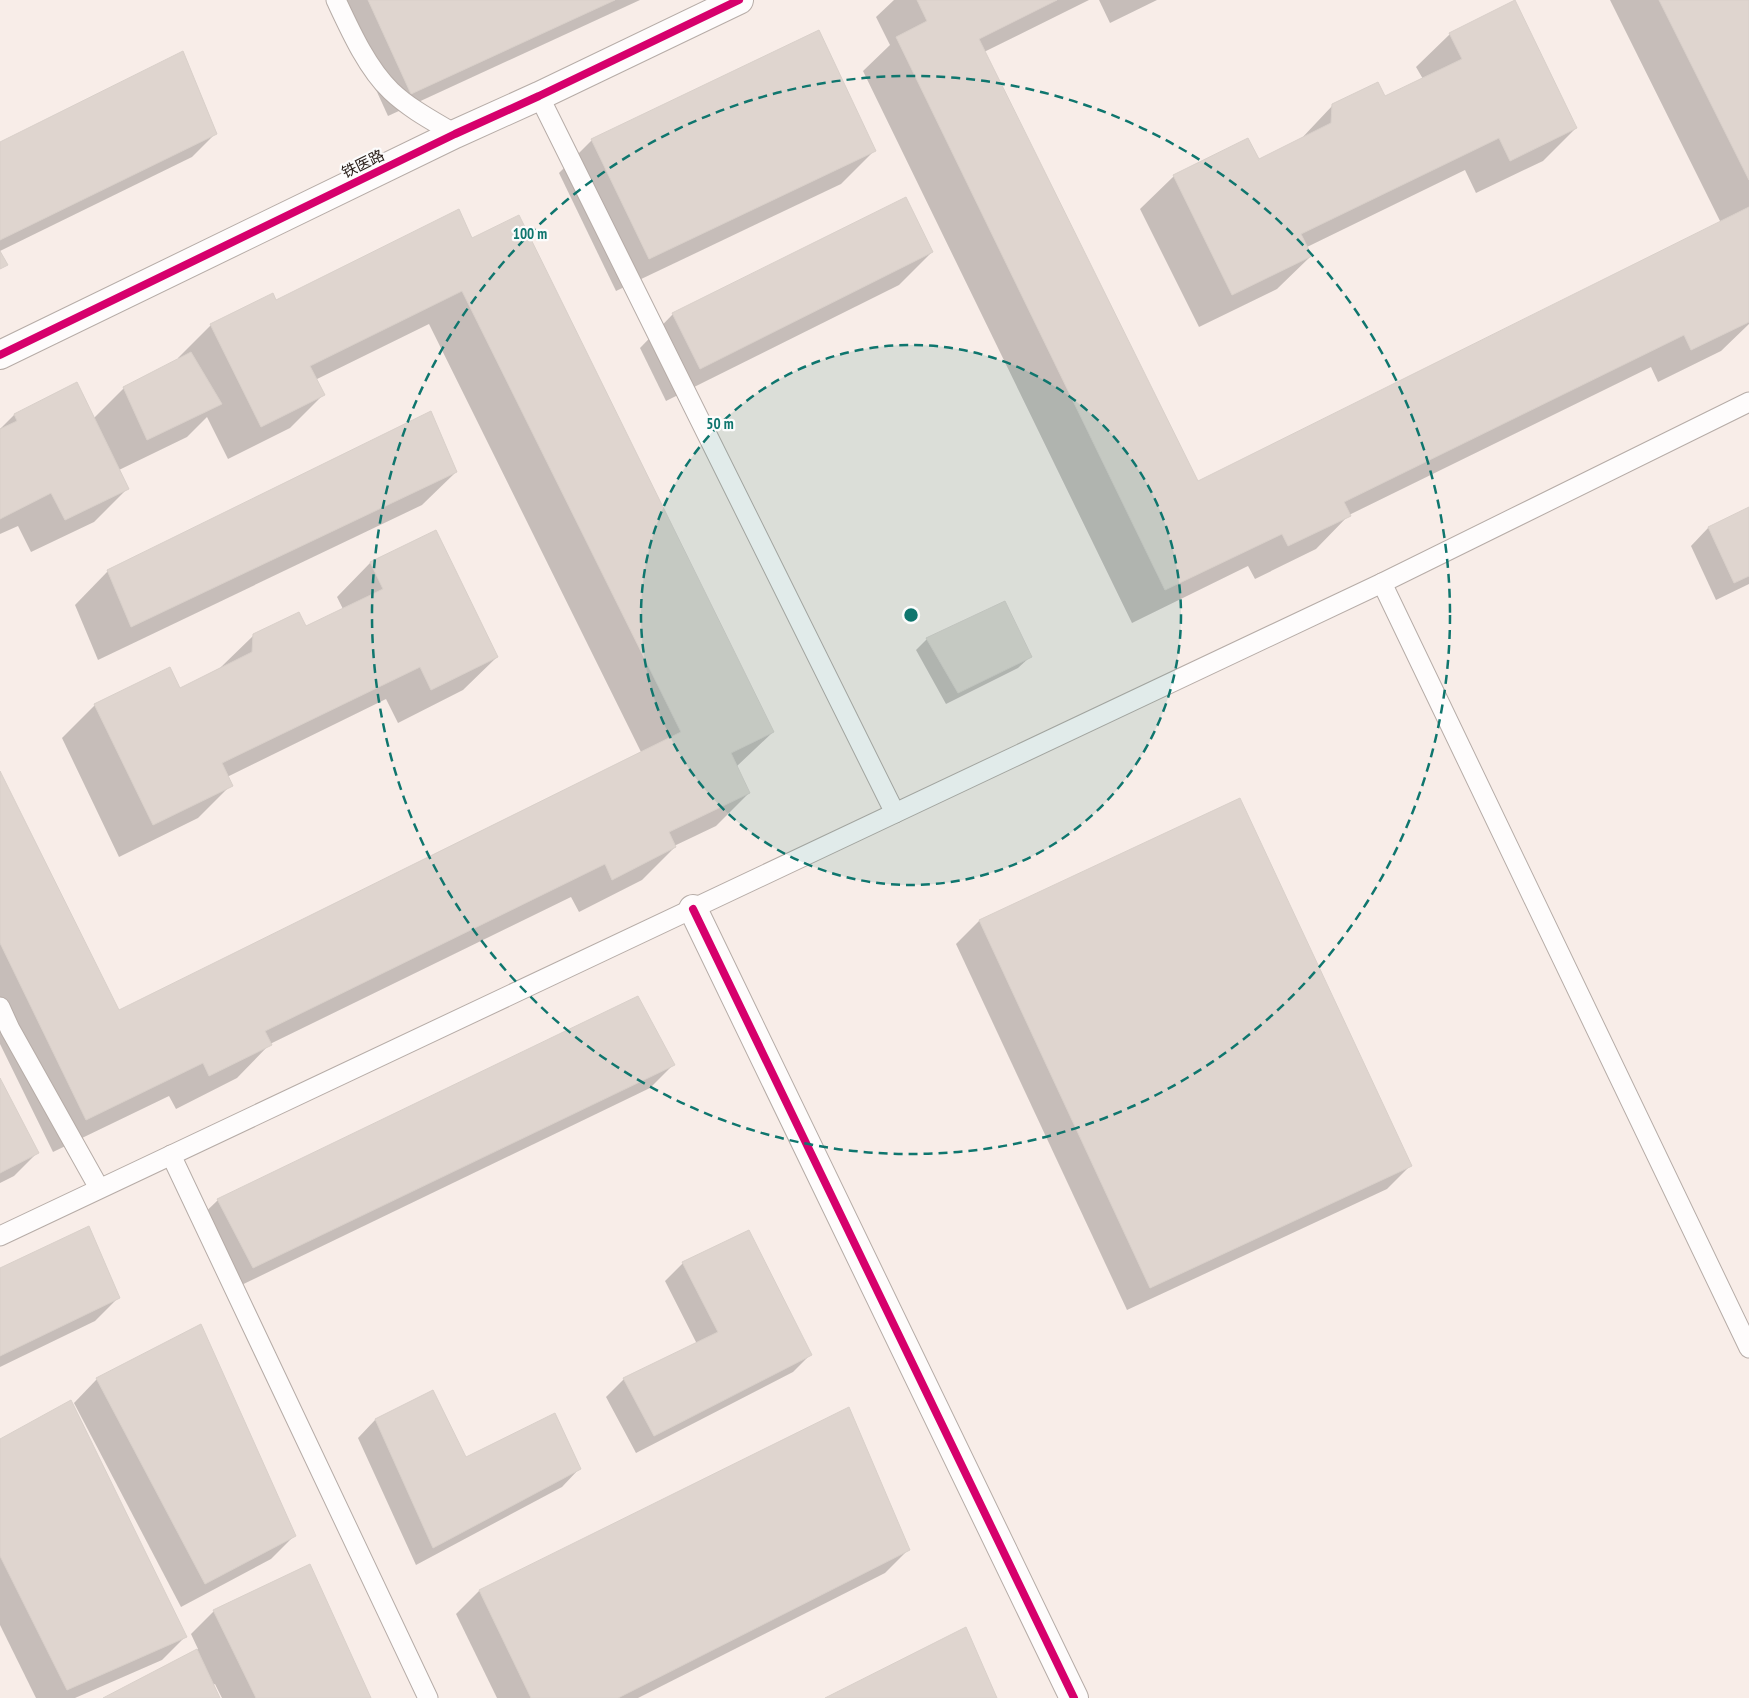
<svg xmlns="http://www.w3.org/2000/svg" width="1749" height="1698" viewBox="0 0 1749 1698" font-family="'PT Sans Narrow','Noto Sans SC',sans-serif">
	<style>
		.shadow { fill: #0003 }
		.building { fill: #dfd5cf; stroke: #d9d0ca }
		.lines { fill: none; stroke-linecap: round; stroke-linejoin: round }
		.service-casing { stroke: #b6aca7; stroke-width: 21 }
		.minor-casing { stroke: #b6aca7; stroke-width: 30 }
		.service { stroke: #fefcfc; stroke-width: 19 }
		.minor { stroke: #fefcfc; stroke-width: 28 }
		.cycleway-casing { stroke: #fcfcfc; stroke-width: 11 }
		.cycleway { stroke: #d6006c; stroke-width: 8 }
		.ring { fill: none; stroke: #0f766e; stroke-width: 2.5; stroke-dasharray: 9 6 }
		.labels { text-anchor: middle; stroke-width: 4.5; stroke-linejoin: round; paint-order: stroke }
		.street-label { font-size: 15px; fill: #2d221d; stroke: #fcfcfc }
		.centre { fill: #0f766e; stroke: #fcfcfc; stroke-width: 2.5 }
		.ring-label { font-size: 15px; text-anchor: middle; font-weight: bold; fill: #0f766e; stroke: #fcfcfc; stroke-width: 4.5; stroke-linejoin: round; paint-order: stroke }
	</style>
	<rect width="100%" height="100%" fill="#f8ede8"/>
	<g class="shadow">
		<path d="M335 0H640L388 116Z"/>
		<path d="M894 0H1089L984 52 1198 482 1721 223 1610 0H1749V324L1721 351 1658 382 1651 367 1349 515 1316 549 1255 579 1248 566 1132 623 863 71 890 45 876 17Z"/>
		<path d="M1099 0H1157L1110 23Z"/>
		<path d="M1450 34 1576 128 1543 161 1476 193 1465 170 1307 247 1311 256 1277 289 1199 327 1140 209 1174 176 1258 160 1300 140 1333 105 1385 98 1423 79 1416 67Z"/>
		<path d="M215 134 192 157 0 251V144Z"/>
		<path d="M592 140 874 151 841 184 616 291 559 173Z"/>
		<path d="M472 240 773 732 736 767 749 793 716 826 674 846 675 847 642 880 579 912 571 897 270 1044 237 1078 176 1109 169 1096 53 1152 0 1044V773L118 1012 641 752 429 324 315 380 323 395 290 428 228 459 207 417 187 437 119 470 128 488 94 522 31 552 18 526 0 534V429L14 415 93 419 124 388 179 360 178 358 211 325 275 301Z"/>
		<path d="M932 252 899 285 666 401 640 348 673 314Z"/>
		<path d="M456 472 422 505 98 660 75 605 108 571Z"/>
		<path d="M1749 509V584L1716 600 1691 546 1708 528Z"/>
		<path d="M435 532 497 657 463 690 398 723 386 699 227 777 231 785 198 818 119 857 62 738 95 705 179 690 220 668 254 635 305 628 343 609 337 597 370 563Z"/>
		<path d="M927 639 1030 657 1018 668 946 704 916 650Z"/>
		<path d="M1239 799 1410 1166 1387 1189 1127 1310 956 944 979 921Z"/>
		<path d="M674 1064 650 1088 229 1291 194 1223 218 1200Z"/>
		<path d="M0 1080 37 1153 14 1176 0 1183Z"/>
		<path d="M748 1231 811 1354 793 1372 636 1453 606 1397 624 1379 697 1344 665 1281 683 1263Z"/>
		<path d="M0 1270 118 1298 95 1321 0 1367Z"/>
		<path d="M97 1379 295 1535 271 1559 181 1607 74 1403Z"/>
		<path d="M433 1392 465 1459 579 1469 562 1487 416 1565 358 1438 375 1420Z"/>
		<path d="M848 1409 908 1550 885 1573 638 1698H497L456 1614 479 1591Z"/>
		<path d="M0 1440 185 1637 162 1660 75 1698H36L0 1625Z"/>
		<path d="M214 1611 369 1698H222L215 1684 213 1685 219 1698H105L198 1649 191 1634Z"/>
	</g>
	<g class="building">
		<path d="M368 0H615L411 94Z"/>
		<path d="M917 0H1057L979 39 1198 481 1749 207V322L1691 350 1684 335 1344 502 1351 516 1288 546 1282 534 1165 590 896 37 927 21Z"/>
		<path d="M1515 0 1577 128 1510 161 1499 138 1301 234 1312 256 1232 295 1173 175 1248 138 1259 159 1331 123 1332 104 1378 82 1385 96 1462 59 1449 33Z"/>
		<path d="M1659 0H1749V180Z"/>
		<path d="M819 30 876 151 649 259 591 139Z"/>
		<path d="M183 51 217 134 0 240V142Z"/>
		<path d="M906 197 933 252 700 369 672 313Z"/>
		<path d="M459 209 472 238 519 215 774 732 731 753 750 793 669 832 676 847 612 880 605 864 265 1031 272 1045 209 1076 203 1063 86 1120 0 943V771L119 1010 681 732 462 291 310 366 325 395 261 427 210 324 273 293 276 300Z"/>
		<path d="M0 251 8 265 0 269Z"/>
		<path d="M191 352 222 404 147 440 123 387Z"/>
		<path d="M77 382 129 489 65 520 51 493 0 519V429L17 421 14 414Z"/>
		<path d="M431 411 457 472 131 627 107 570Z"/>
		<path d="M1749 507V576L1734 583 1708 527Z"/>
		<path d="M436 530 498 657 431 690 420 667 222 763 233 786 153 825 94 704 170 667 180 688 252 652 253 634 299 612 306 626 383 589 370 562Z"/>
		<path d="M1005 601 1032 657 958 693 926 638Z"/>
		<path d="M1240 798 1412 1166 1150 1288 979 920Z"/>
		<path d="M638 996 675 1065 253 1268 217 1199Z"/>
		<path d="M0 1078 39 1153 0 1173Z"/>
		<path d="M89 1226 120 1298 0 1356V1268Z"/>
		<path d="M749 1230 812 1355 654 1436 623 1378 718 1332 682 1262Z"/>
		<path d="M201 1324 296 1536 205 1584 96 1378Z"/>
		<path d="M433 1390 466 1457 555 1413 581 1469 433 1548 375 1419Z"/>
		<path d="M71 1400 187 1637 67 1690 0 1556V1439Z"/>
		<path d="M849 1407 910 1550 618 1698H531L479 1590Z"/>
		<path d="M310 1564 371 1698H256L213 1610Z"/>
		<path d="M966 1627 997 1698H825Z"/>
		<path d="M197 1649 220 1698H103Z"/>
	</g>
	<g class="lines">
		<defs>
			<g id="service">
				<path d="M336 0C350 30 367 68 391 91 410 109 433 121 455 134"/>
				<path d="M539 96 895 813"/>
				<path d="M1382 583 1749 1348"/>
				<path d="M0 1007 10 1029 99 1188"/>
				<path d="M171 1155 428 1698"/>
				<path d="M0 1236 1382 583 1749 402"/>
			</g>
			<g id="minor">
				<path d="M0 355 455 134 539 96 739 0"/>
				<path d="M693 909 1074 1698"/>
			</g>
		</defs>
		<use href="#service" class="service-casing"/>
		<use href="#minor" class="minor-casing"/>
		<use href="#service" class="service"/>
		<use href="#minor" class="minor"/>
		<defs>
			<g id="cycleway">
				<path d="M0 355 455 134 539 96 739 0"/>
				<path d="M693 909 1074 1698"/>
			</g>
		</defs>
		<use href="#cycleway" class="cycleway-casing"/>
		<use href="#cycleway" class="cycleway"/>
	</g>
	<circle cx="911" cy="615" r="270" fill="#0f766e" fill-opacity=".12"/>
	<g class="ring">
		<circle cx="911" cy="615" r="270"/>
		<circle cx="911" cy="615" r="539"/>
	</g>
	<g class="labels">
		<g class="street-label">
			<text transform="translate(363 164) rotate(-26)" y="5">铁医路</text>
		</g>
	</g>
	<circle cx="911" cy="615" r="8" class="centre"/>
	<g class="ring-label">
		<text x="530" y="239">100 m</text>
		<text x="720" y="429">50 m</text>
	</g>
</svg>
